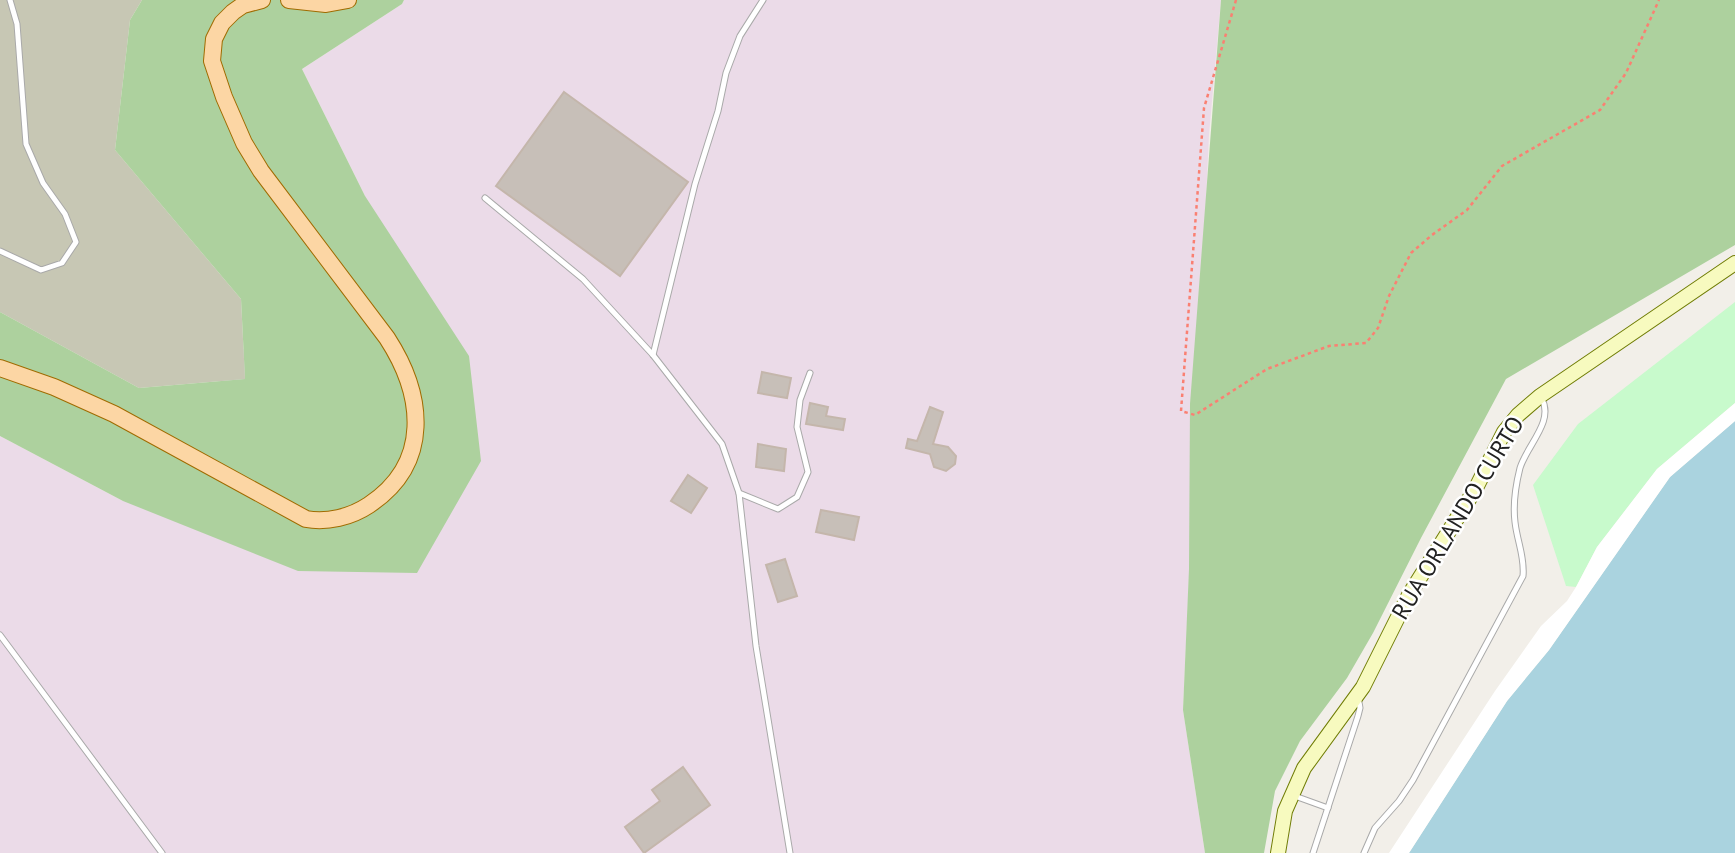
<svg xmlns="http://www.w3.org/2000/svg" width="1735" height="853" viewBox="0 0 1735 853" font-family="'PT Sans',sans-serif">
	<style>
		.industrial { fill: #ebdbe8 }
		.construction { fill: #c7c7b4 }
		.forest { fill: #add19e }
		.park { fill: #c8facc }
		.water { fill: #aad3df }
		.pier { fill: #fff }
		.building { fill: #c7bfb8; stroke: #c4b6ab; stroke-width: 2 }
		.lines { fill: none; stroke-linecap: round; stroke-linejoin: round }
		.service-casing { stroke: #a9a9a9; stroke-width: 7 }
		.secondary-casing { stroke: #707d05; stroke-width: 16 }
		.primary-casing { stroke: #a06b00; stroke-width: 18 }
		.path { stroke: #fa8072; stroke-width: 2.5; stroke-dasharray: 3.5 3.5; stroke-linecap: butt }
		.service { stroke: #fff; stroke-width: 5 }
		.secondary { stroke: #f7fabf; stroke-width: 14 }
		.primary { stroke: #fcd6a4; stroke-width: 16 }
		.labels { text-anchor: middle; stroke-width: 5; stroke-linejoin: round; paint-order: stroke }
		.street-label { font-size: 24px; fill: #222; stroke: #fff }
	</style>
	<rect width="100%" height="100%" fill="#f2efe9"/>
	<path class="industrial" d="M404 0H1221L1209 135 1183 710 1205 853H0V436L123 501 365 196 302 69 402 4Z"/>
	<path class="construction" d="M0 0H142L130 20 115 150 241 299 245 379 139 388 0 312Z"/>
	<g class="forest">
		<path d="M142 0H404L402 4 302 69 365 196 469 356 481 461 417 573 298 571 123 501 0 436V312L139 388 245 379 241 299 115 150 130 20Z"/>
		<path d="M1221 0H1735V245L1506 379 1421 538 1373 633 1347 678 1300 741 1275 791 1264 853H1205L1183 710 1189 569 1190 404Z"/>
	</g>
	<path class="park" d="M1735 302V403L1657 469 1597 547 1576 587 1566 586 1533 485 1578 424Z"/>
	<path class="water" d="M1735 421V853H1409L1507 701 1549 650 1670 477Z"/>
	<path class="pier" d="M1735 403V421L1670 477 1549 650 1507 701 1409 853H1389L1495 691 1541 626 1567 601 1576 587 1597 547 1657 469Z"/>
	<g class="building">
		<path d="M564 92 688 182 620 276 496 186Z"/>
		<path d="M762 372 791 378 787 398 758 393Z"/>
		<path d="M810 403 828 407 826 416 845 419 843 430 806 424Z"/>
		<path d="M930 407 943 412 933 444 948 447 956 456 955 464 946 471 934 467 930 454 906 448 908 439 917 441Z"/>
		<path d="M758 444 786 449 784 471 756 467Z"/>
		<path d="M688 475 707 488 691 513 671 501Z"/>
		<path d="M821 510 859 517 854 540 816 532Z"/>
		<path d="M785 559 797 596 778 602 766 565Z"/>
		<path d="M683 767 710 805 644 853 625 827 660 801 652 790Z"/>
	</g>
	<g class="lines">
		<defs>
			<g id="service">
				<path d="M485 198 583 279 653 355 722 444 739 493 756 646 790 853"/>
				<path d="M0 251 41 270 62 263 76 242 65 214 43 183 26 144 17 24 10 0"/>
				<path d="M653 355 695 184 718 111 726 73 740 36 763 0"/>
				<path d="M739 493 778 509 797 497 808 472 797 427 800 400 810 373"/>
				<path d="M0 635 162 853"/>
				<path d="M1292 795 1328 808"/>
				<path d="M1313 853 1358 716 1360 708 1358 696"/>
				<path d="M1364 853 1375 828 1399 801 1413 780 1523 576C1525 557 1517 541 1515 522 1513 506 1516 484 1520 468 1527 445 1554 422 1542 399"/>
			</g>
			<path id="secondary" d="M1278 853 1285 811 1304 768 1363 687 1409 595 1476 488 1504 432 1518 415 1540 396 1735 263"/>
			<g id="primary">
				<path d="M289 0 326 4 348 0"/>
				<path d="M0 368 54 387 114 414 306 519C327 523 351 517 369 505 432 463 424 395 387 338L261 171 244 143 224 97 212 61 214 39 222 23 233 12 243 5 262 0"/>
			</g>
		</defs>
		<use href="#service" class="service-casing"/>
		<use href="#secondary" class="secondary-casing"/>
		<use href="#primary" class="primary-casing"/>
		<path class="path" d="M1236 0 1204 108 1181 411 1195 415 1267 369 1329 346 1366 343 1378 328 1389 296 1411 253 1432 235 1467 210 1502 166 1600 110 1626 73 1659 0"/>
		<use href="#service" class="service"/>
		<use href="#secondary" class="secondary"/>
		<use href="#primary" class="primary"/>
	</g>
	<g class="labels">
		<g class="street-label">
			<text transform="translate(1458 518) rotate(-59)" y="8">RUA ORLANDO CURTO</text>
		</g>
	</g>
</svg>
